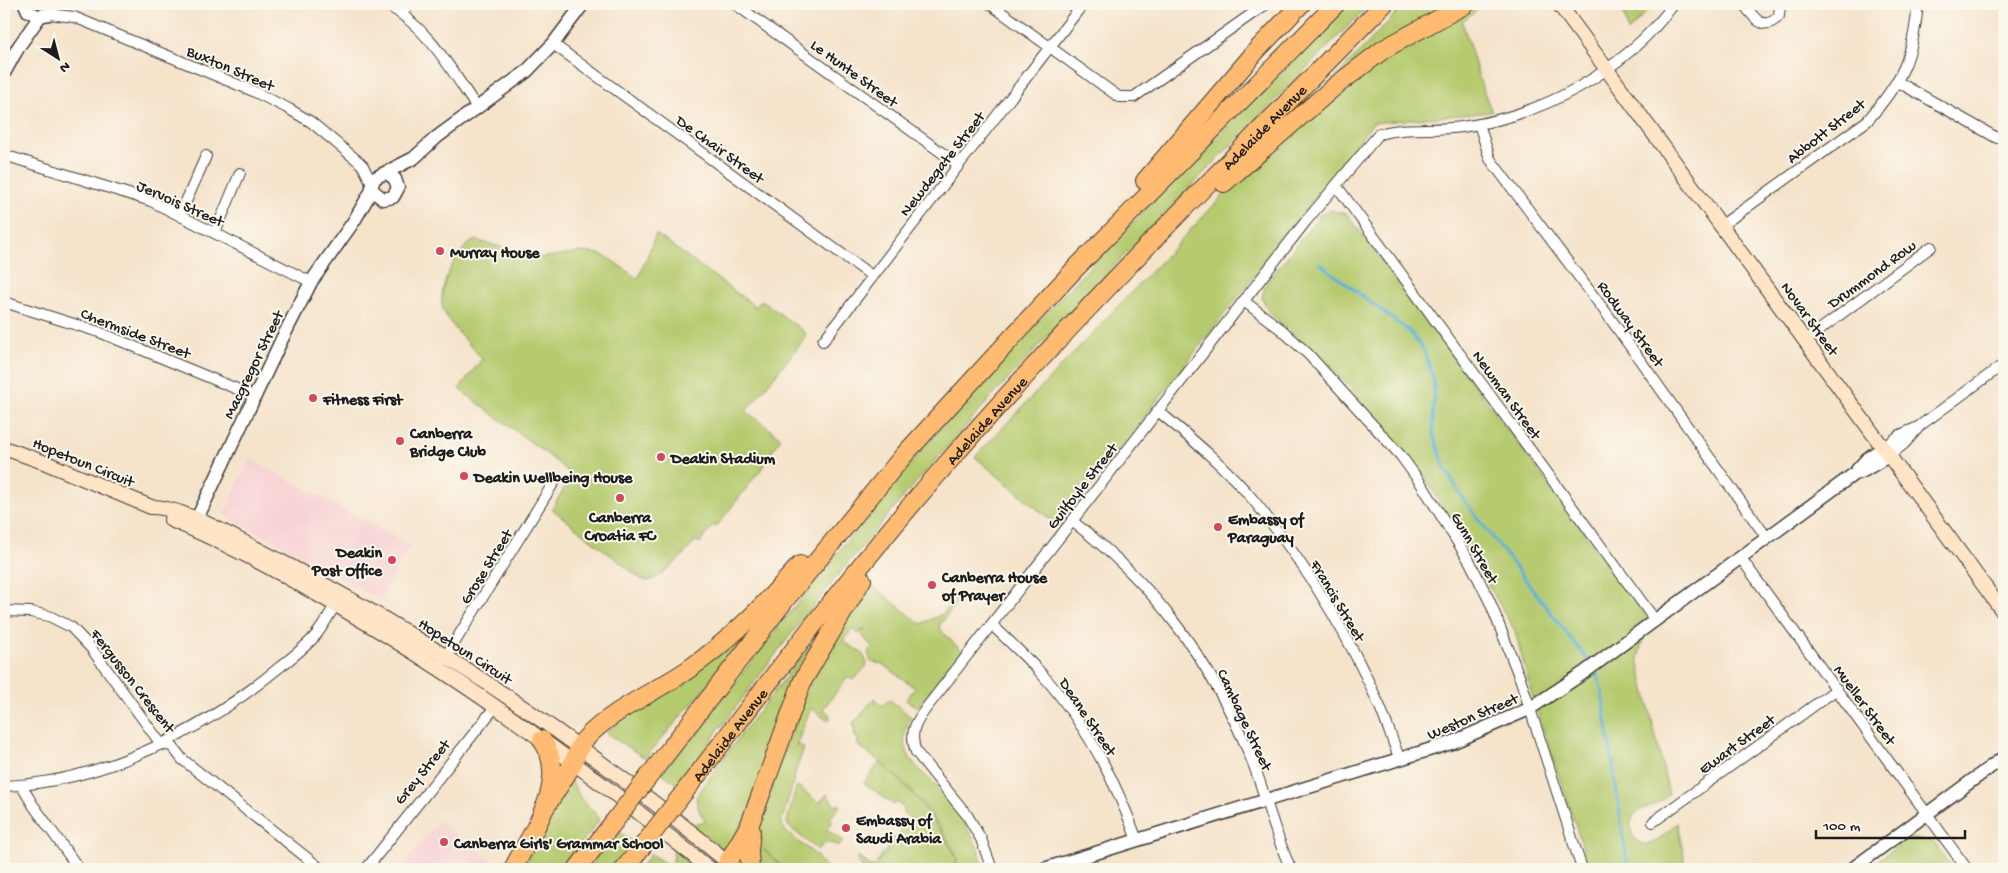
<svg xmlns="http://www.w3.org/2000/svg" width="2008" height="873" viewBox="0 0 2008 873" font-family="'Gochi Hand',sans-serif">
	<style>
		.built { fill: #f7cfd2 }
		.green { fill: #b6cb6f; stroke: #697446 }
		.lines { fill: none; stroke-linecap: round; stroke-linejoin: round }
		.stream { stroke: #5fb2da; stroke-width: 3 }
		.minor-casing { stroke: #3d3a36; stroke-width: 12 }
		.tertiary-casing { stroke: #3d3a36; stroke-width: 15 }
		.secondary-casing { stroke: #3d3a36; stroke-width: 16 }
		.motorway-casing { stroke: #3d3a36; stroke-width: 20 }
		.minor { stroke: #fff; stroke-width: 10 }
		.tertiary { stroke: #fff; stroke-width: 12 }
		.secondary { stroke: #ffe4c6; stroke-width: 14 }
		.motorway { stroke: #ffbb71; stroke-width: 18 }
		.motorway-bridge-casing { stroke: #3d3a36; stroke-width: 20; stroke-linecap: butt }
		.motorway-bridge { stroke: #ffbb71; stroke-width: 18 }
		.poi-dot { fill: #d1495b; stroke: #fbf7ec; stroke-width: 2 }
		.labels { text-anchor: middle; stroke-width: 4; stroke-linejoin: round; paint-order: stroke }
		.street-label { font-size: 16px; fill: #1c1c1c; stroke: #fbf7ec }
		.poi-label { font-size: 16px; font-weight: bold; fill: #1c1c1c; stroke: #fbf7ec; text-anchor: start }
	</style>
	<rect width="100%" height="100%" fill="#fbf7ec"/>
	<filter id="ink" filterUnits="userSpaceOnUse"><feTurbulence type="fractalNoise" baseFrequency=".02" numOctaves="2"/><feDisplacementMap in="SourceGraphic" scale="10" xChannelSelector="R" yChannelSelector="G"/><feConvolveMatrix kernelMatrix="1 2 1 2 8 2 1 2 1" color-interpolation-filters="sRGB"/></filter>
	<filter id="wash" filterUnits="userSpaceOnUse"><feTurbulence type="fractalNoise" baseFrequency=".0096" numOctaves="4" result="noise"/><feDisplacementMap in="SourceGraphic" scale="20" xChannelSelector="R" yChannelSelector="G"/><feGaussianBlur stdDeviation="1.12" result="paint"/><feColorMatrix in="noise" values="0 0 0 0 0 0 0 0 0 0 0 0 0 0 0 0 0 1.4 0 .05"/><feComposite in="paint" operator="in"/></filter>
	<g filter="url(#wash)">
		<rect width="100%" height="100%" fill="#f5e3ca"/>
		<g class="built">
			<path d="M250 459 410 545 380 600 302 556 225 516 224 514Z"/>
			<path d="M438 821 495 863 491 869H400Z"/>
		</g>
		<g class="green">
			<path d="M1349 4H1370C1143 235 912 463 722 726H720L712 740 679 785 662 773C763 650 857 522 963 403 1087 265 1219 135 1349 4Z"/>
			<path d="M1405 4H1486L1462 21 1482 87 1492 112 1373 123 1059 527 975 457Z"/>
			<path d="M1622 4H1653L1628 32Z"/>
			<path d="M1330 210 1347 214 1648 618 1638 659 1669 794C1664 798 1659 803 1653 805 1647 808 1640 809 1635 814 1625 825 1633 847 1649 844 1660 842 1668 829 1677 823L1687 869H1590L1533 699 1515 631 1424 475 1346 383 1269 312 1262 298 1265 285 1319 216Z"/>
			<path d="M656 234 756 307 761 300 806 333 803 341 746 411 781 438 771 452 773 454 716 527 713 525 700 543 696 540C687 552 662 578 648 581L641 579 552 509 572 475 547 454 459 389 482 359C470 344 454 330 445 314 433 294 456 249 475 240L541 258 580 252 600 254 610 259 638 279Z"/>
			<path d="M866 581 921 624 944 613 957 597 959 599 939 626 944 634 962 651V654L917 707 906 700 915 688 883 664 871 662 868 652 873 648 861 634 865 628 859 634 852 629 843 641 862 653 867 662 866 667 853 680 848 677 823 709 829 714 830 719 828 721 811 708 796 746 797 744 804 748 793 779 794 780 781 823 786 832 817 856 820 862 829 869H785L763 849 784 869H757L755 833 805 694Z"/>
			<path d="M766 607 741 646 645 758 606 733 626 714Z"/>
			<path d="M811 645 814 648 754 801 727 852 687 822 697 824 706 822 699 811 696 797 744 730Z"/>
			<path d="M874 698 882 706 889 699 911 717C904 728 902 741 908 754 913 766 927 776 936 786 951 803 984 846 982 869H953L958 859C941 825 919 796 890 770 879 761 867 753 857 744L859 739 855 737 853 722 857 720Z"/>
			<path d="M879 763C913 789 937 822 957 859L952 869H862L861 865 856 859 858 856 872 867 875 866 883 853 887 852 886 848 894 844 893 839 896 836 901 835 900 831 911 819 902 812 904 808 897 802 894 805 864 783Z"/>
			<path d="M571 780 581 799 596 814 599 821 561 869H522Z"/>
			<path d="M799 787 819 803 827 794 834 805H841L830 818 833 821 827 830 844 841 839 846C831 841 823 842 818 850L788 826 787 821 796 788Z"/>
			<path d="M617 830 634 843 613 869H588Z"/>
			<path d="M1909 838 1933 841 1953 869H1866Z"/>
			<path d="M668 843 682 854 695 869H639L651 854 669 866 673 864 674 851Z"/>
		</g>
		<g class="lines">
			<g class="stream">
				<path d="M1319 263 1410 332 1424 351 1432 374 1434 386 1433 432 1444 466 1463 499 1590 663"/>
				<path d="M1594 668 1597 673 1602 691 1628 869"/>
			</g>
		</g>
	</g>
	<g filter="url(#ink)">
		<g class="lines">
			<defs>
				<g id="minor">
					<path d="M385 4C427 25 452 71 477 108"/>
					<path d="M735 4 959 165"/>
					<path d="M990 4 1119 97H1134L1266 4"/>
					<path d="M1744 4C1753 17 1763 33 1779 16L1780 4"/>
					<path d="M49 14 74 17 253 91 289 109 311 122 358 161 363 166 372 184"/>
					<path d="M401 14 409 4"/>
					<path d="M553 44 872 276"/>
					<path d="M1898 82 1997 138"/>
					<path d="M1479 124 1490 159 1607 314 1767 538"/>
					<path d="M4 155 151 201 311 282"/>
					<path d="M1336 185 1655 620"/>
					<path d="M180 215 206 156"/>
					<path d="M1722 225 1867 121C1903 80 1913 57 1918 4"/>
					<path d="M215 233 240 173"/>
					<path d="M4 302 99 332 254 396"/>
					<path d="M1245 302 1282 330 1308 354 1401 456 1422 485 1470 562 1490 602 1521 681 1582 869"/>
					<path d="M1806 340 1931 247"/>
					<path d="M823 341 1083 4"/>
					<path d="M1158 411C1192 439 1227 468 1255 502 1305 564 1348 633 1380 707 1387 724 1393 742 1400 760"/>
					<path d="M1884 447 1900 435 1918 427 2004 364"/>
					<path d="M1890 455 1905 443 1918 428"/>
					<path d="M1072 521C1156 585 1211 661 1251 758 1266 795 1274 834 1291 869"/>
					<path d="M1740 557 1967 869"/>
					<path d="M4 611 31 612 49 616 71 627 91 648 161 744 172 746 182 759 321 869"/>
					<path d="M992 625C1008 640 1024 655 1039 671 1084 720 1115 779 1137 840"/>
					<path d="M443 661 556 479"/>
					<path d="M21 785 33 805 79 869"/>
					<path d="M4 786C103 782 201 732 276 670 290 659 305 648 316 635 325 624 331 611 339 599"/>
					<path d="M1653 822 1837 689"/>
					<path d="M366 869 495 707"/>
					<path d="M992 869 981 839 967 815 916 752C909 733 915 723 927 707L1306 221 1379 134C1406 126 1434 131 1462 127 1545 115 1624 71 1674 4"/>
				</g>
				<g id="tertiary">
					<path d="M25 4 28 11 38 16 49 14 55 4"/>
					<path d="M4 73 19 46 40 16"/>
					<path d="M387 173 395 179 398 188 393 197 383 199 372 190V184L375 178 414 158 437 137 526 72 553 44 583 4"/>
					<path d="M1857 470 1867 459 1884 447"/>
					<path d="M193 527 282 339 311 282 354 221 372 190"/>
					<path d="M1044 869 1451 743 1529 709 1582 674 1854 474 1863 471 1890 455"/>
					<path d="M1852 869 2004 757"/>
				</g>
				<g id="secondary">
					<path d="M1559 4 2004 613"/>
					<path d="M4 448 46 463 151 507C179 506 229 535 255 548 428 636 588 745 736 869"/>
					<path d="M171 520C220 540 268 566 313 592 454 671 585 768 710 869"/>
				</g>
				<g id="motorway">
					<path d="M1145 181 1257 50 1301 4"/>
					<path d="M1224 183 1334 87 1384 49 1466 4"/>
					<path d="M656 767 785 600 904 455 1073 271 1336 4"/>
					<path id="s1" d="M685 791C767 685 848 577 936 476 1078 312 1232 159 1384 4"/>
					<path d="M543 811C553 795 564 779 573 763 577 754 578 747 585 739 612 710 653 693 686 671 729 642 765 604 800 565"/>
					<path d="M513 869C532 831 571 781 542 740"/>
					<path d="M577 869 613 823"/>
					<path d="M624 869 641 848"/>
					<path d="M724 869 750 824 803 680 862 580"/>
					<path d="M750 869 749 850 751 831"/>
				</g>
			</defs>
			<use href="#minor" class="minor-casing"/>
			<use href="#tertiary" class="tertiary-casing"/>
			<use href="#secondary" class="secondary-casing"/>
			<use href="#motorway" class="motorway-casing"/>
			<use href="#minor" class="minor"/>
			<use href="#tertiary" class="tertiary"/>
			<use href="#secondary" class="secondary"/>
			<use href="#motorway" class="motorway"/>
			<defs>
				<g id="motorway-bridge">
					<path d="M613 823 656 767"/>
					<path d="M641 848 685 791"/>
				</g>
			</defs>
			<use href="#motorway-bridge" class="motorway-bridge-casing"/>
			<use href="#motorway-bridge" class="motorway-bridge"/>
		</g>
	</g>
	<g class="poi-dot">
		<circle cx="440" cy="251" r="5"/>
		<circle cx="313" cy="398" r="5"/>
		<circle cx="400" cy="441" r="5"/>
		<circle cx="661" cy="457" r="5"/>
		<circle cx="464" cy="476" r="5"/>
		<circle cx="620" cy="498" r="5"/>
		<circle cx="1218" cy="527" r="5"/>
		<circle cx="392" cy="560" r="5"/>
		<circle cx="932" cy="585" r="5"/>
		<circle cx="846" cy="828" r="5"/>
		<circle cx="444" cy="842" r="5"/>
	</g>
	<g class="labels">
		<g class="street-label">
			<text transform="translate(231 67) rotate(23)" y="6">Buxton Street</text>
			<text transform="translate(855 72) rotate(36)" y="6">Le Hunte Street</text>
			<text dy="6" stroke="none"><textPath href="#s1" startOffset="882">Adelaide Avenue</textPath></text>
			<text transform="translate(1825 130) rotate(-38)" y="6">Abbott Street</text>
			<text transform="translate(721 148) rotate(36)" y="6">De Chair Street</text>
			<text transform="translate(941 163) rotate(-52)" y="6">Newdegate Street</text>
			<text transform="translate(181 202) rotate(24)" y="6">Jervois Street</text>
			<text transform="translate(1871 273) rotate(-36)" y="6">Drummond Row</text>
			<text transform="translate(1811 318) rotate(54)" y="6">Novar Street</text>
			<text transform="translate(1632 323) rotate(54)" y="6">Rodway Street</text>
			<text transform="translate(136 332) rotate(21)" y="6">Chermside Street</text>
			<text transform="translate(252 364) rotate(-64)" y="6">Macgregor Street</text>
			<text transform="translate(1508 394) rotate(54)" y="6">Newman Street</text>
			<text dy="6" stroke="none"><textPath href="#s1" startOffset="478">Adelaide Avenue</textPath></text>
			<text transform="translate(84 461) rotate(22)" y="6">Hopetoun Circuit</text>
			<text transform="translate(1081 485) rotate(-52)" y="6">Guilfoyle Street</text>
			<text transform="translate(1476 547) rotate(60)" y="6">Gunn Street</text>
			<text transform="translate(485 566) rotate(-58)" y="6">Grose Street</text>
			<text transform="translate(1339 600) rotate(59)" y="6">Francis Street</text>
			<text transform="translate(466 650) rotate(33)" y="6">Hopetoun Circuit</text>
			<text transform="translate(134 680) rotate(52)" y="6">Fergusson Crescent</text>
			<text transform="translate(1866 704) rotate(54)" y="6">Mueller Street</text>
			<text transform="translate(1472 715) rotate(-23)" y="6">Weston Street</text>
			<text transform="translate(1089 716) rotate(56)" y="6">Deane Street</text>
			<text transform="translate(1246 719) rotate(65)" y="6">Cambage Street</text>
			<text dy="6" stroke="none"><textPath href="#s1" startOffset="72">Adelaide Avenue</textPath></text>
			<text transform="translate(1736 743) rotate(-36)" y="6">Ewart Street</text>
			<text transform="translate(421 771) rotate(-51)" y="6">Grey Street</text>
		</g>
		<g class="poi-label">
			<text x="450" y="257">Murray House</text>
			<text x="323" y="404">Fitness First</text>
			<text x="410" y="438">Canberra<tspan x="410" dy="18">Bridge Club</tspan></text>
			<text x="671" y="463">Deakin Stadium</text>
			<text x="474" y="482">Deakin Wellbeing House</text>
			<text x="620" y="522" text-anchor="middle">Canberra<tspan x="620" dy="18">Croatia FC</tspan></text>
			<text x="1228" y="524">Embassy of<tspan x="1228" dy="18">Paraguay</tspan></text>
			<text x="382" y="557" text-anchor="end">Deakin<tspan x="382" dy="18">Post Office</tspan></text>
			<text x="942" y="582">Canberra House<tspan x="942" dy="18">of Prayer</tspan></text>
			<text x="856" y="825">Embassy of<tspan x="856" dy="18">Saudi Arabia</tspan></text>
			<text x="454" y="848">Canberra Girls' Grammar School</text>
		</g>
	</g>
	<rect width="2008" height="873" fill="none" stroke="#fbf7ec" stroke-width="20"/>
	<g transform="translate(58 58) rotate(144)" stroke="#fbf7ec" stroke-width="4" paint-order="stroke">
	<path d="M0-4L9 19L0 12L-9 19Z" fill="#1c1c1c"/>
	<text y="-8" font-size="14" font-weight="bold" text-anchor="middle" fill="#1c1c1c">N</text>
	</g>
	<path d="M1816 830v8h149v-8" fill="none" stroke="#1c1c1c" stroke-width="2.5"/>
	<text x="1823" y="830" font-size="15" fill="#1c1c1c" stroke="#fbf7ec" stroke-width="4" paint-order="stroke">100 m</text>
</svg>
